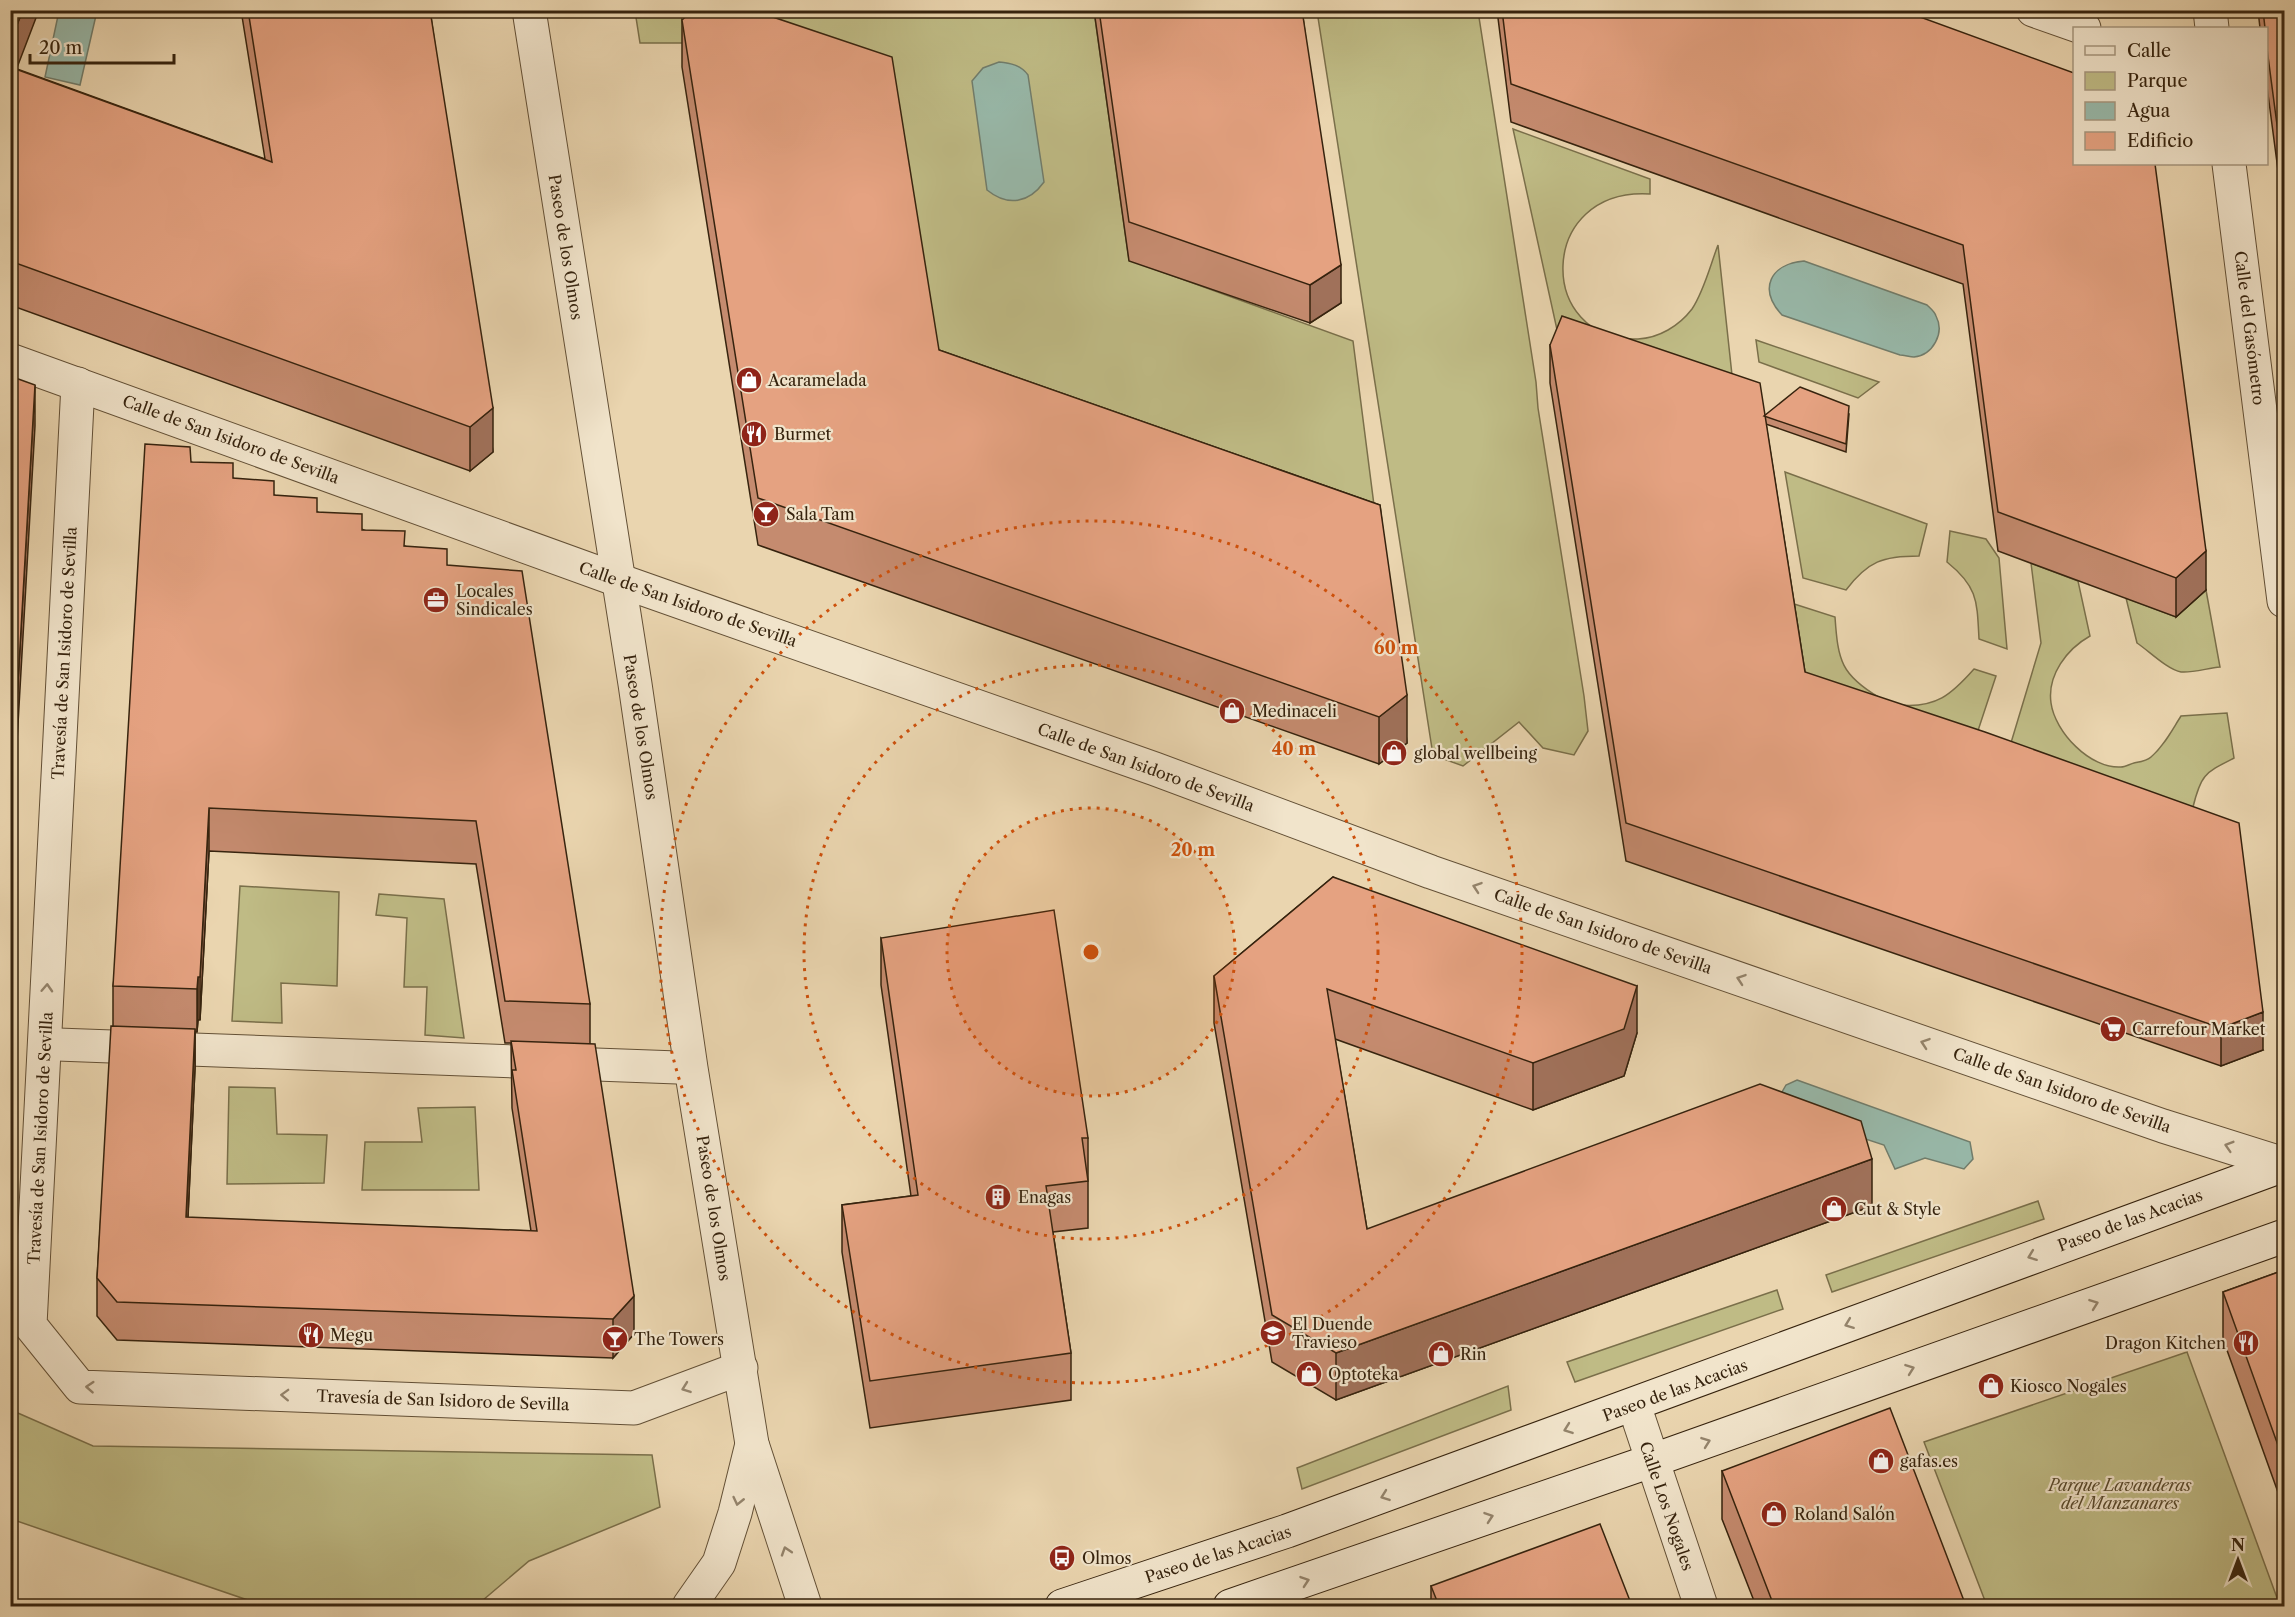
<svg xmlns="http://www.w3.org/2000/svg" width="2295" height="1617" viewBox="0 0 2295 1617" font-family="'Libre Caslon Text',serif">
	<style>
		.green { fill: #bfbb85; stroke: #7a6f4a; stroke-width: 1.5 }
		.water { fill: #98b9aa; stroke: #717d6c; stroke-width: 1.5 }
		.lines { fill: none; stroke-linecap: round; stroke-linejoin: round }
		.pedestrian-casing { stroke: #635036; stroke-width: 34 }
		.minor-casing { stroke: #635036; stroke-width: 35 }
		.secondary-casing { stroke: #36230e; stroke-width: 35 }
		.pedestrian { stroke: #f1e4cb; stroke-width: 32 }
		.minor { stroke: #f1e4cb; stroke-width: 33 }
		.secondary { stroke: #f1e4cb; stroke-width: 33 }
		.wall { fill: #c58b6f; stroke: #36230e; stroke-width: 1.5; fill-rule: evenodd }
		.shaded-wall { fill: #a0715a; stroke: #36230e; stroke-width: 1.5 }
		.building { fill: #e5a281; stroke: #36230e; stroke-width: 1.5 }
		.oneway { stroke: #94846c }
		.ring { fill: none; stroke: #cd510c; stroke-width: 3; stroke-dasharray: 3 6 }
		.labels { text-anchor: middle; stroke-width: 4.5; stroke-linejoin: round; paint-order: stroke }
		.street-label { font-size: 16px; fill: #36230e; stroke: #f1e4cb }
		.poi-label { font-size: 16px; fill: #36230e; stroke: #f1e4cb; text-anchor: start }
		.park-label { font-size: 16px; font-style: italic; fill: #58492c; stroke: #f1e4cb }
		.centre { fill: #cd510c; stroke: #f1e4cb; stroke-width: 3 }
		.ring-label { font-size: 18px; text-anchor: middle; font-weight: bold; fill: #cd510c; stroke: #f1e4cb; stroke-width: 4.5; stroke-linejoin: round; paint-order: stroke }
	</style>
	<rect width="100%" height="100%" fill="#ead5af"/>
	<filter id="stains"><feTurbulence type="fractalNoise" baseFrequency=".00333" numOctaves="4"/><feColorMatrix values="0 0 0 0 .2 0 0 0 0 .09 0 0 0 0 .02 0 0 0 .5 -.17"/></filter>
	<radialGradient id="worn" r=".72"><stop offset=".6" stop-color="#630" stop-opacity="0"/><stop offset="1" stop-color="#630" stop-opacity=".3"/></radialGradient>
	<g class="green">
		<path d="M635 11H1094L1129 260 1353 341 1380 552 939 397 710 43H640Z"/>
		<path d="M1317 11H1478L1536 382 1538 408 1584 696 1588 731 1574 755 1543 748 1519 722 1463 766 1433 755Z"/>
		<path d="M1513 129 1650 179V194C1536 187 1536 343 1638 339 1659 338 1679 326 1692 309 1704 291 1710 266 1718 245L1735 403 1561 348Z"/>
		<path d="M1756 340 1879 382 1858 398 1759 362Z"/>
		<path d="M1785 472 1927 524 1919 556C1883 556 1868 561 1846 590L1803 578Z"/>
		<path d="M1950 531 1986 539 1999 558 2007 649 1979 639C1977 601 1978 587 1947 562Z"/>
		<path d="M2031 563 2078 581 2090 636C2067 649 2047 675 2051 703 2055 732 2090 769 2121 767 2125 767 2130 764 2134 763 2139 762 2147 761 2151 757 2164 746 2172 730 2181 716L2227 713 2234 758C2205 773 2201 774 2193 807L2001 776 2041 643Z"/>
		<path d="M2206 590 2220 667C2208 668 2193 673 2181 672 2168 670 2149 651 2137 643L2126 598 2176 617Z"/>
		<path d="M1788 602 1835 617C1838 661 1841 675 1880 698L1805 710Z"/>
		<path d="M1974 669 1996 676 1967 764 1900 705C1936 708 1951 695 1974 669Z"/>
		<path d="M240 886 339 892 337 986 281 983 282 1023 232 1021Z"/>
		<path d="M379 894 444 899 464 1038 425 1035 427 987H404L407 918 376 915Z"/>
		<path d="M229 1087 275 1088 277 1134 327 1135 324 1183 227 1184Z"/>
		<path d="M475 1107 479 1190H362L365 1142H422L418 1108Z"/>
		<path d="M2038 1201 2044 1219 1832 1292 1826 1275Z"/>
		<path d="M1777 1290 1783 1309 1575 1382 1567 1362Z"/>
		<path d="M2187 1352 2280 1606H1987L1924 1442Z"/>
		<path d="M1508 1386 1511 1410 1302 1489 1297 1468Z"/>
		<path d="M11 1410 93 1446 652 1455 660 1507 529 1561 476 1606H265L11 1519Z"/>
	</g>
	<g class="water">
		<path d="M59 11H97L80 85 45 77Z"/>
		<path d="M999 62C1010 63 1021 65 1028 75L1044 182C1029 203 1008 207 987 190L972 81 983 68Z"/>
		<path d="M1804 261 1927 305C1930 308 1935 312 1936 316 1945 333 1933 355 1914 357 1910 357 1904 355 1900 355L1782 315C1758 289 1770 264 1804 261Z"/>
		<path d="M1797 1080 1970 1142 1973 1159 1964 1169 1925 1158 1895 1169 1884 1145 1790 1114 1778 1099 1786 1085Z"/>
	</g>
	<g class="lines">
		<defs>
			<path id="pedestrian" d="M44 1044 691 1068"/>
			<g id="minor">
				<path d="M529 10 635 684 691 1068 752 1444 805 1606"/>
				<path d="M2033 10 2084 28"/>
				<path d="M2210 10 2212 28"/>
				<path d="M2229 164 2284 601"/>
				<path d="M10 360 618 580 1155 769 1431 872 2163 1126 2284 1164"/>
				<path d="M78 384 30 1325 80 1387 634 1408 741 1368"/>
				<path d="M1634 1405 1701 1606"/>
				<path d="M689 1606 719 1563 735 1513 752 1444"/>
			</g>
			<g id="secondary">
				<path d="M1062 1606 1287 1531 2284 1165"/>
				<path d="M1230 1606 1651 1461 2284 1236"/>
			</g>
		</defs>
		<use href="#pedestrian" class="pedestrian-casing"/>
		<use href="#minor" class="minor-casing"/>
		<use href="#secondary" class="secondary-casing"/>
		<use href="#pedestrian" class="pedestrian"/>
		<use href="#minor" class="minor"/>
		<use href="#secondary" class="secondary"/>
	</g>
	<g class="wall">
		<path d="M10 10 17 69 265 159 241 10H430L493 452 470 471 10 305Z"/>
		<path d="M1094 10H1302L1341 303 1310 323 1129 261Z"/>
		<path d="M1497 10H1901L2206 590 2176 617 1998 551 1963 284 1511 122Z"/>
		<path d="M2258 10H2284V216L2266 79V28H2260Z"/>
		<path d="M682 20 939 350 1380 505 1407 743 1379 764 758 545 682 67Z"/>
		<path d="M1550 345 1765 415 1849 414 1846 452 1766 424 1805 672 2263 1050 2221 1066 1626 861 1550 383Z"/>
		<path d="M191 462 233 478 274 495 405 546 447 565 590 1004V1044L634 1334 613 1358 117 1340 97 1316V1278L113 1026V986ZM209 851 476 864 505 1043H511L512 1108 531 1231 188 1218 195 1068V1032H197L198 1020H200Z"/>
		<path d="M1333 877 1637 1033 1624 1076 1533 1110 1335 1039 1367 1229 1872 1206 1336 1400 1272 1362 1214 1023V976Z"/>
		<path d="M881 938 1088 1138V1228L1053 1232 1071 1353V1400L870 1428 842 1252V1205L911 1196 881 985Z"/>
		<path d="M2284 1270V1509L2223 1339V1292Z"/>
		<path d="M1722 1471 1966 1606H1756L1722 1519Z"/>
		<path d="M1431 1586 1632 1606H1431Z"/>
	</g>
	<g class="shaded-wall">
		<path d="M23 10H39L10 86V42Z"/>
		<path d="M1341 265V303L1310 323V285Z"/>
		<path d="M35 385V426L10 864V822Z"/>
		<path d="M493 408V452L470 471V427Z"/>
		<path d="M2206 551V590L2176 617V578Z"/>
		<path d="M1407 695V743L1379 764V717Z"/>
		<path d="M209 808V851L200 1020V977Z"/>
		<path d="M198 977V1020L197 1032V989Z"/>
		<path d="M1637 986V1033L1624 1076 1533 1110V1063Z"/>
		<path d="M2263 1012V1050L2221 1066V1028Z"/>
		<path d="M195 1029V1068L186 1256V1217Z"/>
		<path d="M1872 1159V1206L1336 1400V1353Z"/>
		<path d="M634 1296V1334L613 1358V1319Z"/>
	</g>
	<g class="building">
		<path d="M10 10H23L10 42Z"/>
		<path d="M248 10H430L493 408 470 427 10 261V67L272 162Z"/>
		<path d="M693 10H752L892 57 939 350 1380 505 1407 695 1379 717 758 498 682 20Z"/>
		<path d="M1099 10H1302L1341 265 1310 285 1129 222Z"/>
		<path d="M1502 10H1901L2074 73V164H2155L2206 551 2176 578 1998 512 1963 245 1511 84Z"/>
		<path d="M2263 10H2284V178L2266 41V28H2265Z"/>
		<path d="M1562 316 1760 383 1805 672 1985 732 2239 823 2263 1012 2221 1028 1626 823 1550 345Z"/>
		<path d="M10 376 35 385 10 822Z"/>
		<path d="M1800 387 1849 406 1846 444 1764 416Z"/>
		<path d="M145 444 190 447 191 462 233 463V478L274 481V495L317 498V512L362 514V530L405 531 404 546 447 549V565L522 571 590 1004 505 1001 476 821 209 808 200 977H198L197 989 113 986Z"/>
		<path d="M1333 877 1637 986 1624 1029 1533 1063 1327 989 1367 1229 1760 1084 1861 1121 1872 1159 1336 1353 1272 1315 1214 976Z"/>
		<path d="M1054 910 1088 1138H1082L1088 1181 1046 1186 1071 1353 870 1381 842 1205 918 1195 881 938Z"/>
		<path d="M111 1026 195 1029 186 1217 537 1231 512 1070H516L511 1041 595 1044 634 1296 613 1319 117 1302 97 1278Z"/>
		<path d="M2284 1270V1462L2223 1292Z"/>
		<path d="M1890 1408 1966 1606H1774L1722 1471Z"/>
		<path d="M1600 1524 1632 1606H1439L1431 1586Z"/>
	</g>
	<defs><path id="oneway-chevron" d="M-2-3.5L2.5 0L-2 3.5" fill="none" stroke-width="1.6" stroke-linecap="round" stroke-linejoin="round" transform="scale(1.5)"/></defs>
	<g class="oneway">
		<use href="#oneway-chevron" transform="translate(1477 887) rotate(-161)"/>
		<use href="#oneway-chevron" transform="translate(1741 979) rotate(-161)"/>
		<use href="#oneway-chevron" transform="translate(47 988) rotate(-87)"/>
		<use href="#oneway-chevron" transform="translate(1925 1043) rotate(-161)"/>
		<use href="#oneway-chevron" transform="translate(2229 1146) rotate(-163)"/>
		<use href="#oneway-chevron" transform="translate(2032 1256) rotate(159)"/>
		<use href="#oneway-chevron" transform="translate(2094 1304) rotate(-20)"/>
		<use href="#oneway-chevron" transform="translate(1849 1324) rotate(159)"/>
		<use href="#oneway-chevron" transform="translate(1910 1369) rotate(-20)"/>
		<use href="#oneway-chevron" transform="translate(90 1387) rotate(-176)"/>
		<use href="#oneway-chevron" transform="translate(686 1388) rotate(160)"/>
		<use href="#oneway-chevron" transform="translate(285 1395) rotate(-178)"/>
		<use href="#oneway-chevron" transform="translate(1568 1429) rotate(160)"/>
		<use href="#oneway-chevron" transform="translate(1706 1442) rotate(-20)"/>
		<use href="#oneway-chevron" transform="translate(1385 1496) rotate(160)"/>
		<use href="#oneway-chevron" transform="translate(738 1501) rotate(103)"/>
		<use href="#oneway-chevron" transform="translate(1489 1517) rotate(-19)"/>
		<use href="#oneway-chevron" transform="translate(786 1551) rotate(-108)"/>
		<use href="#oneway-chevron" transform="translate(1305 1581) rotate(-19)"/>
	</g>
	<circle cx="1091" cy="952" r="144" fill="#cd510c" fill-opacity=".12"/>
	<g class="ring">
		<circle cx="1091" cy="952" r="144"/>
		<circle cx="1091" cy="952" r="287"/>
		<circle cx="1091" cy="952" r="431"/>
	</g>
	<defs>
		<symbol id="shop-disc" viewBox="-11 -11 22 22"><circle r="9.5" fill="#8f2418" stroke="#f1e4cb"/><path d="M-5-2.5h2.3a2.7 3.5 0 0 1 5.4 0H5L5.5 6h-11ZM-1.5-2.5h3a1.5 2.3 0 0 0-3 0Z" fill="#fff"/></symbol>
		<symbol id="restaurant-disc" viewBox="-11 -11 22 22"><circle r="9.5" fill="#8f2418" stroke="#f1e4cb"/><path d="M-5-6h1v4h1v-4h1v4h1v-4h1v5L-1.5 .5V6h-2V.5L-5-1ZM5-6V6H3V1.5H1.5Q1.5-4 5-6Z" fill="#fff"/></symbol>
		<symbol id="bar-disc" viewBox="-11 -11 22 22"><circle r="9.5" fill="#8f2418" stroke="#f1e4cb"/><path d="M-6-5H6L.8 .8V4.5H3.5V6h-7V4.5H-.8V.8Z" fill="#fff"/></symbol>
		<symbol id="office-disc" viewBox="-11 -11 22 22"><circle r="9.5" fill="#8f2418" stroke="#f1e4cb"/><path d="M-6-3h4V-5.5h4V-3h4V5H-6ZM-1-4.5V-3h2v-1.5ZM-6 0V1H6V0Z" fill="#fff"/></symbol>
		<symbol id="supermarket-disc" viewBox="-11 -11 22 22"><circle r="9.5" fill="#8f2418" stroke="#f1e4cb"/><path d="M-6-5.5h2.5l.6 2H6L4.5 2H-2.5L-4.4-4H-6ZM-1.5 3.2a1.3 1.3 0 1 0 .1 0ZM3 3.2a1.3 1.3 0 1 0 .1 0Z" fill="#fff"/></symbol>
		<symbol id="building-disc" viewBox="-11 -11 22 22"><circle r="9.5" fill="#8f2418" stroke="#f1e4cb"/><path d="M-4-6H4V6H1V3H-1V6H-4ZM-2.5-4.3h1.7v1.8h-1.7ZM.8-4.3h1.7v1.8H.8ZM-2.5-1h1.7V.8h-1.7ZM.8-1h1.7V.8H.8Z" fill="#fff"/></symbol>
		<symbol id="school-disc" viewBox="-11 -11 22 22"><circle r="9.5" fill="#8f2418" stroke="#f1e4cb"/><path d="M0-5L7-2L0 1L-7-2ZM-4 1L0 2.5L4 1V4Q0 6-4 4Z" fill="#fff"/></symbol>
		<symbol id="bus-disc" viewBox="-11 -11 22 22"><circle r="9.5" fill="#8f2418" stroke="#f1e4cb"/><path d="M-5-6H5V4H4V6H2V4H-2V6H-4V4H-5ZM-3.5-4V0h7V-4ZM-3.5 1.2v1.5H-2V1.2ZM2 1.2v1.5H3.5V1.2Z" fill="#fff"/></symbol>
	</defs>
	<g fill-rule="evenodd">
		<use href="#shop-disc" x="734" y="365" width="30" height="30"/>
		<use href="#restaurant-disc" x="739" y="419" width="30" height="30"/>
		<use href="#bar-disc" x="751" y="499" width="30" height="30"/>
		<use href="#office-disc" x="421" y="585" width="30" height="30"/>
		<use href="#shop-disc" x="1217" y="696" width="30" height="30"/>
		<use href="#shop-disc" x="1379" y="738" width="30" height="30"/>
		<use href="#supermarket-disc" x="2098" y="1014" width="30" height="30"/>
		<use href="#building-disc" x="983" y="1182" width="30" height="30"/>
		<use href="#shop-disc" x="1819" y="1194" width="30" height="30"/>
		<use href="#school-disc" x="1258" y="1318" width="30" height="30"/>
		<use href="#restaurant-disc" x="296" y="1320" width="30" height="30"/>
		<use href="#bar-disc" x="600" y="1324" width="30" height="30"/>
		<use href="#restaurant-disc" x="2231" y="1328" width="30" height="30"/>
		<use href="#shop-disc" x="1426" y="1339" width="30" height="30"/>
		<use href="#shop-disc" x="1294" y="1359" width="30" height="30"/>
		<use href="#shop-disc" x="1976" y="1371" width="30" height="30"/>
		<use href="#shop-disc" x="1866" y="1446" width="30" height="30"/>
		<use href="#shop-disc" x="1759" y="1499" width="30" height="30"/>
		<use href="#bus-disc" x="1047" y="1543" width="30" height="30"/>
	</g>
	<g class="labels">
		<g class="street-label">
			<text transform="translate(566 247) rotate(81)" y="6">Paseo de los Olmos</text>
			<text transform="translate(2250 328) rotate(83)" y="6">Calle del Gasómetro</text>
			<text transform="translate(231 439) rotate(20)" y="6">Calle de San Isidoro de Sevilla</text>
			<text transform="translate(688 604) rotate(19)" y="6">Calle de San Isidoro de Sevilla</text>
			<text transform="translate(64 653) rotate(-87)" y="6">Travesía de San Isidoro de Sevilla</text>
			<text transform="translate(641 727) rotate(81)" y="6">Paseo de los Olmos</text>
			<text transform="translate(1146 767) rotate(20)" y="6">Calle de San Isidoro de Sevilla</text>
			<text transform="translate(1603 931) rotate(19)" y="6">Calle de San Isidoro de Sevilla</text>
			<text transform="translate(2062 1090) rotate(19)" y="6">Calle de San Isidoro de Sevilla</text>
			<text transform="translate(40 1138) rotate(-87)" y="6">Travesía de San Isidoro de Sevilla</text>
			<text transform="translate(714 1208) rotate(81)" y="6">Paseo de los Olmos</text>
			<text transform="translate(2130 1220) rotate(-20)" y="6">Paseo de las Acacias</text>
			<text transform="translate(1675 1390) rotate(-20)" y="6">Paseo de las Acacias</text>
			<text transform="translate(443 1400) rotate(2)" y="6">Travesía de San Isidoro de Sevilla</text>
			<text transform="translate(1667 1506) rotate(71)" y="6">Calle Los Nogales</text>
			<text transform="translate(1218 1554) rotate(-18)" y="6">Paseo de las Acacias</text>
		</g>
		<g class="poi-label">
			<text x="768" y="386">Acaramelada</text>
			<text x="774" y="440">Burmet</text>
			<text x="786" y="520">Sala Tam</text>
			<text x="456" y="597">Locales<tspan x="456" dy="18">Sindicales</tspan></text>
			<text x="1252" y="717">Medinaceli</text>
			<text x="1414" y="759">global wellbeing</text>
			<text x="2132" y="1035">Carrefour Market</text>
			<text x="1018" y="1203">Enagas</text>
			<text x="1854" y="1215">Cut &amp; Style</text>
			<text x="1292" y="1330">El Duende<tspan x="1292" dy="18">Travieso</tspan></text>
			<text x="330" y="1341">Megu</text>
			<text x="634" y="1345">The Towers</text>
			<text x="2226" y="1349" text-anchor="end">Dragon Kitchen</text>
			<text x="1460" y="1360">Rin</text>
			<text x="1328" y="1380">Optoteka</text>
			<text x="2010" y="1392">Kiosco Nogales</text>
			<text x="1900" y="1467">gafas.es</text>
			<text x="1794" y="1520">Roland Salón</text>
			<text x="1082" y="1564">Olmos</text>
		</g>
		<g class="park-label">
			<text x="2120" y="1491">Parque Lavanderas<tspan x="2120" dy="18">del Manzanares</tspan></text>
		</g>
	</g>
	<circle cx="1091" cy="952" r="9" class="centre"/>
	<g class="ring-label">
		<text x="1396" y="654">60 m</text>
		<text x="1294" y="755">40 m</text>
		<text x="1193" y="856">20 m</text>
	</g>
	<rect width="2295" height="1617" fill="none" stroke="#ead5af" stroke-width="36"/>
	<rect x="12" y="12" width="2271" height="1593" fill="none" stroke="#36230e" stroke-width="3"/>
	<rect x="18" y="18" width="2259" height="1581" fill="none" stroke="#36230e" stroke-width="1.5"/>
	<rect x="2073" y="27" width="195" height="138" fill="#f1e4cb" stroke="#a6977f" stroke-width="1.5"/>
	<rect x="2085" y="46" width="30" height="9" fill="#f1e4cb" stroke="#a6977f" stroke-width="1.5"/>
	<text x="2127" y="57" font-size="18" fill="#36230e">Calle</text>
	<rect x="2085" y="72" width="30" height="18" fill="#bfbb85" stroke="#a6977f" stroke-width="1.5"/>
	<text x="2127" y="87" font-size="18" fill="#36230e">Parque</text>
	<rect x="2085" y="102" width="30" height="18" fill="#98b9aa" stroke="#a6977f" stroke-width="1.5"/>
	<text x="2127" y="117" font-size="18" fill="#36230e">Agua</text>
	<rect x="2085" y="132" width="30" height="18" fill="#e5a281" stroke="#a6977f" stroke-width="1.5"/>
	<text x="2127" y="147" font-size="18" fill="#36230e">Edificio</text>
	<g transform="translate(2238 1560)" stroke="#f1e4cb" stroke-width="4.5" paint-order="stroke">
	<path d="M0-4.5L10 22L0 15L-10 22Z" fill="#36230e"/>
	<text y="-9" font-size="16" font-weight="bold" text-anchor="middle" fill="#36230e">N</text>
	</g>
	<path d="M30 54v9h144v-9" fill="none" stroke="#36230e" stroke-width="3"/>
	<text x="39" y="54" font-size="18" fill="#36230e" stroke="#f1e4cb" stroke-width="4.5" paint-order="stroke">20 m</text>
	<rect width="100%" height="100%" filter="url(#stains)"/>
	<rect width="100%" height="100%" fill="url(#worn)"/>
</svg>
